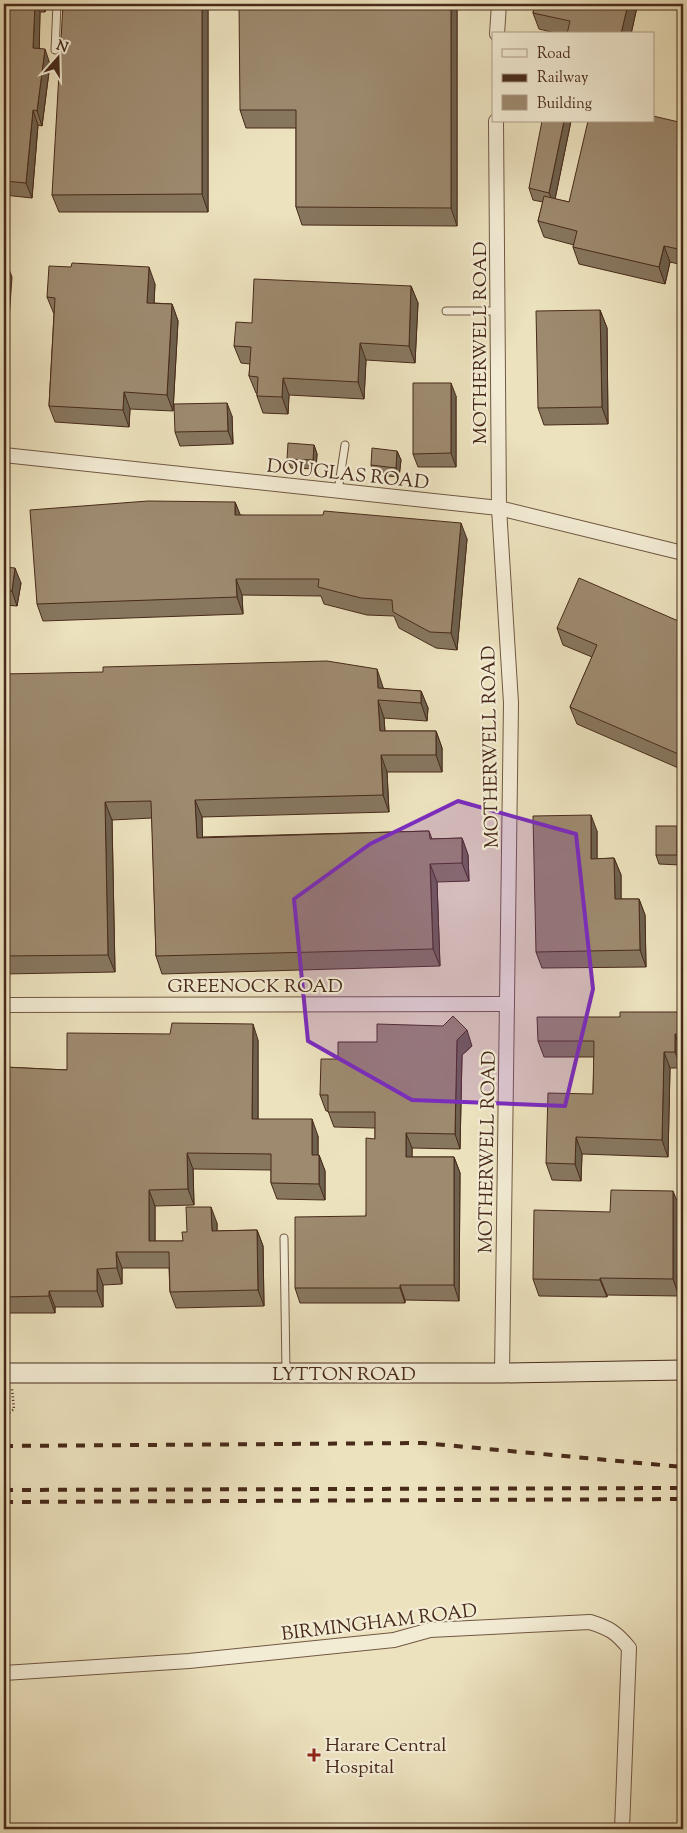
<svg xmlns="http://www.w3.org/2000/svg" width="687" height="1833" viewBox="0 0 687 1833" font-family="'Sorts Mill Goudy',serif">
	<style>
		.lines { fill: none; stroke-linecap: round; stroke-linejoin: round }
		.lane-casing { stroke: #715843; stroke-width: 9 }
		.street-casing { stroke: #715843; stroke-width: 16 }
		.secondary-casing { stroke: #482a1a; stroke-width: 21 }
		.path { stroke: #482a1a; stroke-width: 2.5; stroke-dasharray: 1 2.5; stroke-linecap: butt }
		.lane { stroke: #f3ecd5; stroke-width: 7 }
		.street { stroke: #f3ecd5; stroke-width: 14 }
		.secondary { stroke: #f3ecd5; stroke-width: 19 }
		.rail { stroke: #482a1a; stroke-width: 4; stroke-dasharray: 9 9; stroke-linecap: butt }
		.wall { fill: #87775f; stroke: #482a1a }
		.shaded-wall { fill: #6e614e; stroke: #482a1a }
		.building { fill: #9d8a6f; stroke: #482a1a }
		.marked { fill: #7b2cbf; fill-opacity: 0.2; stroke: #7b2cbf; stroke-width: 4; stroke-linejoin: round }
		.poi-dot { fill: #8f2418; stroke: #f3ecd5; stroke-width: 2 }
		.labels { text-anchor: middle; stroke-width: 4.5; stroke-linejoin: round; paint-order: stroke }
		.street-label { font-size: 19px; fill: #482a1a; stroke: #f3ecd5 }
		.poi-label { font-size: 19px; fill: #482a1a; stroke: #f3ecd5; text-anchor: start }
	</style>
	<rect width="100%" height="100%" fill="#ece2be"/>
	<filter id="stains"><feTurbulence type="fractalNoise" baseFrequency=".004" numOctaves="4"/><feColorMatrix values="0 0 0 0 .2 0 0 0 0 .09 0 0 0 0 .02 0 0 0 .5 -.17"/></filter>
	<radialGradient id="worn" r=".72"><stop offset=".6" stop-color="#630" stop-opacity="0"/><stop offset="1" stop-color="#630" stop-opacity=".3"/></radialGradient>
	<g class="lines">
		<defs>
			<g id="lane">
				<path d="M55 50 57 4"/>
				<path d="M446 311H498"/>
				<path d="M338 491 345 445"/>
				<path d="M284 1238 286 1372"/>
			</g>
			<g id="street">
				<path d="M497 34 499 4"/>
				<path d="M496 121 499 508 511 703 502 1373"/>
				<path d="M4 455 499 508 683 553"/>
				<path d="M4 1005 507 1004"/>
				<path d="M4 1673 189 1661 394 1640 430 1630 590 1622C609 1628 616 1632 629 1648L622 1829"/>
			</g>
			<path id="secondary" d="M4 1373H502L683 1370"/>
		</defs>
		<use href="#lane" class="lane-casing"/>
		<use href="#street" class="street-casing"/>
		<use href="#secondary" class="secondary-casing"/>
		<path class="path" d="M4 1417 14 1409 12 1389"/>
		<use href="#lane" class="lane"/>
		<use href="#street" class="street"/>
		<use href="#secondary" class="secondary"/>
		<g class="rail">
			<path d="M4 1446 423 1443 683 1467"/>
			<path d="M4 1490 683 1488"/>
			<path d="M4 1502 683 1499"/>
		</g>
	</g>
	<g class="wall">
		<path d="M4 4H46L45 12H40L39 48 50 64 42 126 38 125 32 198 4 195Z"/>
		<path d="M208 4V212H59L52 195Z"/>
		<path d="M457 4V226L302 225 296 207V128H246L240 110Z"/>
		<path d="M535 4H636L637 7 631 34H559L539 29 533 13Z"/>
		<rect x="659" y="4" width="24" height="1"/>
		<path d="M571 121 555 199 569 202 683 123V265L670 262 665 284 579 264 573 247 574 245 544 237 538 221 543 202 533 200 529 188Z"/>
		<path d="M155 284 154 303 172 304 178 321 173 411 130 409 129 427 55 422 49 406 54 314 47 297Z"/>
		<path d="M411 286 418 303 415 363 366 360 364 399 289 395 288 414 263 413 257 396V393H256L249 376 250 364 241 363 234 346 252 323Z"/>
		<path d="M600 310 607 328 608 424 544 425 538 408Z"/>
		<path d="M456 396V467H418L413 454Z"/>
		<path d="M232 416 233 444 180 446 175 432Z"/>
		<path d="M314 445 317 454 316 469 291 468 287 459Z"/>
		<path d="M397 451 401 460 399 477 374 475 371 465Z"/>
		<path d="M235 502 240 515 467 539 457 650 436 648 399 628 394 616 367 615 324 604 321 596 242 595 243 614 43 621 37 604Z"/>
		<path d="M4 567 21 583 17 606 4 605Z"/>
		<path d="M683 623V770L577 724 570 707 592 657 563 645 557 628Z"/>
		<path d="M4 674 383 687V689L421 691 428 708 427 721 384 718 385 731H436L442 748V772H387L389 812 202 817V837L429 831 432 839 462 838 468 855 469 881 437 882 440 966 162 974 156 956 152 818 112 820 115 972 4 974Z"/>
		<path d="M597 831V859L614 858 621 875V899H639L645 915 646 967 542 968 536 952Z"/>
		<path d="M680 835V865L659 864 656 855Z"/>
		<path d="M683 1012V1050H681V1068H670L668 1157 582 1154 581 1181 552 1180 546 1163 593 1094 594 1057H544L538 1041 620 1017Z"/>
		<path d="M258 1040V1119L318 1136V1155H319L325 1171V1200L277 1199 271 1183V1170L193 1169 194 1205 155 1206V1241H183L187 1232 217 1223V1231L257 1230 263 1246 264 1306 176 1308 170 1292 169 1268H122V1284L103 1285V1307H55V1313H4V1067L67 1070Z"/>
		<path d="M472 1046 462 1055 460 1149 412 1148V1157H454L460 1173 459 1301 405 1300V1303H300L295 1288 366 1216 375 1139V1128L334 1127 328 1111H326L320 1095 338 1059Z"/>
		<path d="M680 1208 679 1296 607 1295V1297L539 1296 533 1279 610 1212Z"/>
	</g>
	<g class="shaded-wall">
		<path d="M35 4H37L40 12 39 63 33 48Z"/>
		<path d="M42 4H46L45 12Z"/>
		<path d="M202 4H208V212L202 194Z"/>
		<path d="M451 4H457V226L451 208Z"/>
		<path d="M628 4H636L637 7 631 34H621Z"/>
		<path d="M45 49 50 64 42 126 37 111Z"/>
		<path d="M33 110 38 125 32 198 26 183Z"/>
		<path d="M564 121H571L554 204 549 193Z"/>
		<path d="M664 246 670 262 665 284 659 267Z"/>
		<path d="M5 259 12 277 4 390V281Z"/>
		<path d="M149 267 155 284 153 320 147 303Z"/>
		<path d="M411 286 418 303 415 363 409 346Z"/>
		<path d="M172 304 178 321 173 411 167 395Z"/>
		<path d="M600 310 607 328 608 424 602 407Z"/>
		<path d="M360 343 366 360 364 399 358 382Z"/>
		<path d="M283 378 289 395 288 414 282 397Z"/>
		<path d="M451 383 456 396V467L451 453Z"/>
		<path d="M124 392 130 409 129 427 123 410Z"/>
		<path d="M227 403 232 416 233 444 228 431Z"/>
		<path d="M314 445 317 454 316 469 313 460Z"/>
		<path d="M397 451 401 460 399 477 396 468Z"/>
		<path d="M235 502 242 519 235 515Z"/>
		<path d="M461 523 467 539 457 650 451 633Z"/>
		<path d="M15 568 21 583 17 606 12 591Z"/>
		<path d="M236 579 242 595 243 614 237 597Z"/>
		<path d="M377 669 383 687 384 701 378 688Z"/>
		<path d="M421 691 428 708 427 721 421 703Z"/>
		<path d="M378 700 384 718 386 748 380 731Z"/>
		<path d="M436 731 442 748V772L436 755Z"/>
		<path d="M381 755 387 772 389 812 383 795Z"/>
		<path d="M195 800 202 817 203 855 197 838Z"/>
		<path d="M105 802 112 820 115 972 108 955Z"/>
		<path d="M591 815 597 831V875L591 859Z"/>
		<path d="M677 826 680 835V865L677 855Z"/>
		<path d="M462 838 468 855 469 881 462 863Z"/>
		<path d="M614 858 621 875V916L615 899Z"/>
		<path d="M430 864 437 882 440 966 433 949Z"/>
		<path d="M639 899 645 915 646 967 640 950Z"/>
		<path d="M253 1024 258 1040V1135L252 1119Z"/>
		<path d="M467 1030 472 1046 462 1055 460 1149 455 1134 457 1040Z"/>
		<path d="M675 1034 681 1050V1068L675 1052Z"/>
		<path d="M664 1052 670 1068 668 1157 662 1140Z"/>
		<path d="M312 1119 318 1136V1171L312 1155Z"/>
		<path d="M406 1133 412 1148V1172L406 1157Z"/>
		<path d="M576 1137 582 1154 581 1181 575 1164Z"/>
		<path d="M187 1153 193 1169 194 1205 188 1189Z"/>
		<path d="M319 1155 325 1171V1200L319 1184Z"/>
		<path d="M454 1157 460 1173 459 1301 454 1285Z"/>
		<path d="M149 1190 155 1206V1252L149 1241Z"/>
		<path d="M673 1191 680 1208 679 1296 673 1279Z"/>
		<path d="M211 1207 217 1223V1247L212 1231Z"/>
		<path d="M257 1230 263 1246 264 1306 258 1290Z"/>
		<path d="M116 1252 122 1268V1284L117 1268Z"/>
		<path d="M97 1269 103 1285V1307L97 1291Z"/>
		<path d="M600 1278 607 1295V1297L600 1280Z"/>
		<path d="M400 1285 405 1300V1303L400 1288Z"/>
		<path d="M49 1291 55 1307V1313L49 1296Z"/>
	</g>
	<g class="building">
		<path d="M4 4H35L33 48 45 49 37 111 33 110 26 183 4 181Z"/>
		<path d="M63 4H202V194L52 195Z"/>
		<path d="M239 4H451V208L296 207V110H240Z"/>
		<path d="M535 4H628L621 34H567L570 21 533 13Z"/>
		<path d="M653 116 683 123V250L664 246 659 267 573 247 577 231 538 221 544 196 569 202 588 121H653Z"/>
		<path d="M542 121H564L549 193 529 188Z"/>
		<path d="M4 259H5L4 281Z"/>
		<path d="M72 263 149 267 147 303 172 304 167 395 124 392 123 410 49 406 55 298 47 297 49 266 71 267Z"/>
		<path d="M254 279 411 286 409 346 360 343 358 382 283 378 282 397 257 396 258 377 249 376 251 347 234 346 236 322 252 323Z"/>
		<path d="M600 310 602 407 538 408 536 311Z"/>
		<path d="M413 383H451V453L413 454Z"/>
		<path d="M227 403 228 431 175 432 174 404Z"/>
		<path d="M288 443 314 445 313 460 287 459Z"/>
		<path d="M372 448 397 451 396 468 371 465Z"/>
		<path d="M148 501 235 502V515H323L324 511 461 523 451 633 430 632 393 612 392 600 361 598 318 587 319 579H236L237 597 37 604 30 510Z"/>
		<path d="M4 567 15 568 12 591 4 590Z"/>
		<path d="M579 578 683 623V756L570 707 597 645 557 628Z"/>
		<path d="M327 661 377 669 378 688 421 691V703L378 700 380 731H436V755H381L383 795 195 800 197 838 429 831 430 839 462 838V863L430 864 433 949 156 956 151 801 105 802 108 955 4 956V674L103 672V667Z"/>
		<path d="M591 815V859L614 858 615 899H639L640 950 536 952 533 816Z"/>
		<rect x="656" y="826" width="21" height="29"/>
		<path d="M620 1012H683V1034H675V1052H664L662 1140 576 1137 575 1164 546 1163 548 1093 593 1094 594 1041H538L537 1017H620Z"/>
		<path d="M453 1016 467 1030 457 1040 455 1134 406 1133V1157H454V1285H400V1288H295V1217L366 1216V1138L375 1139V1112H328V1095H320L321 1059H338V1042H377V1024L443 1026Z"/>
		<path d="M172 1023 253 1024 252 1119H312V1155H319V1184L271 1183V1154L187 1153 188 1189 149 1190V1241H183L182 1232H187L186 1207H211L212 1231 257 1230 258 1290 170 1292 169 1252H116L117 1268 97 1269V1291H49V1296L4 1297V1067L67 1070V1033L170 1034Z"/>
		<path d="M611 1190 673 1191V1279L600 1278V1280L533 1279 534 1210 610 1212Z"/>
	</g>
	<path class="marked" d="M458 801 576 834 593 989 565 1106 412 1100 308 1041 294 899 370 844Z"/>
	<path class="poi-dot" d="M311.5 1747.5h5v5h5v5h-5v5h-5v-5h-5v-5h5z"/>
	<g class="labels">
		<g class="street-label">
			<text transform="translate(479 343) rotate(-90)" y="7">MOTHERWELL ROAD</text>
			<text transform="translate(348 473) rotate(6)" y="7">DOUGLAS ROAD</text>
			<text transform="translate(489 747) rotate(-91)" y="7">MOTHERWELL ROAD</text>
			<text x="255" y="992">GREENOCK ROAD</text>
			<text transform="translate(486 1152) rotate(-89)" y="7">MOTHERWELL ROAD</text>
			<text x="344" y="1380">LYTTON ROAD</text>
			<text transform="translate(379 1621) rotate(-7)" y="7">BIRMINGHAM ROAD</text>
		</g>
		<g class="poi-label">
			<text x="325" y="1751">Harare Central<tspan x="325" dy="22">Hospital</tspan></text>
		</g>
	</g>
	<rect width="687" height="1833" fill="none" stroke="#ece2be" stroke-width="20"/>
	<rect x="5" y="5" width="677" height="1823" fill="none" stroke="#482a1a" stroke-width="2.5"/>
	<rect x="10" y="10" width="667" height="1813" fill="none" stroke="#482a1a"/>
	<rect x="492" y="32" width="162" height="90" fill="#f3ecd5" stroke="#af9e8a"/>
	<rect x="502" y="49" width="25" height="8" fill="#f3ecd5" stroke="#af9e8a"/>
	<text x="537" y="58" font-size="15" fill="#482a1a">Road</text>
	<rect x="502" y="74" width="25" height="8" fill="#482a1a" stroke="#af9e8a"/>
	<text x="537" y="82" font-size="15" fill="#482a1a">Railway</text>
	<rect x="502" y="95" width="25" height="15" fill="#9d8a6f" stroke="#af9e8a"/>
	<text x="537" y="108" font-size="15" fill="#482a1a">Building</text>
	<g transform="translate(58 58) rotate(20)" stroke="#f3ecd5" stroke-width="4" paint-order="stroke">
	<path d="M0-4L9 19L0 12L-9 19Z" fill="#482a1a"/>
	<text y="-8" font-size="14" font-weight="bold" text-anchor="middle" fill="#482a1a">N</text>
	</g>
	<rect width="100%" height="100%" filter="url(#stains)"/>
	<rect width="100%" height="100%" fill="url(#worn)"/>
</svg>
